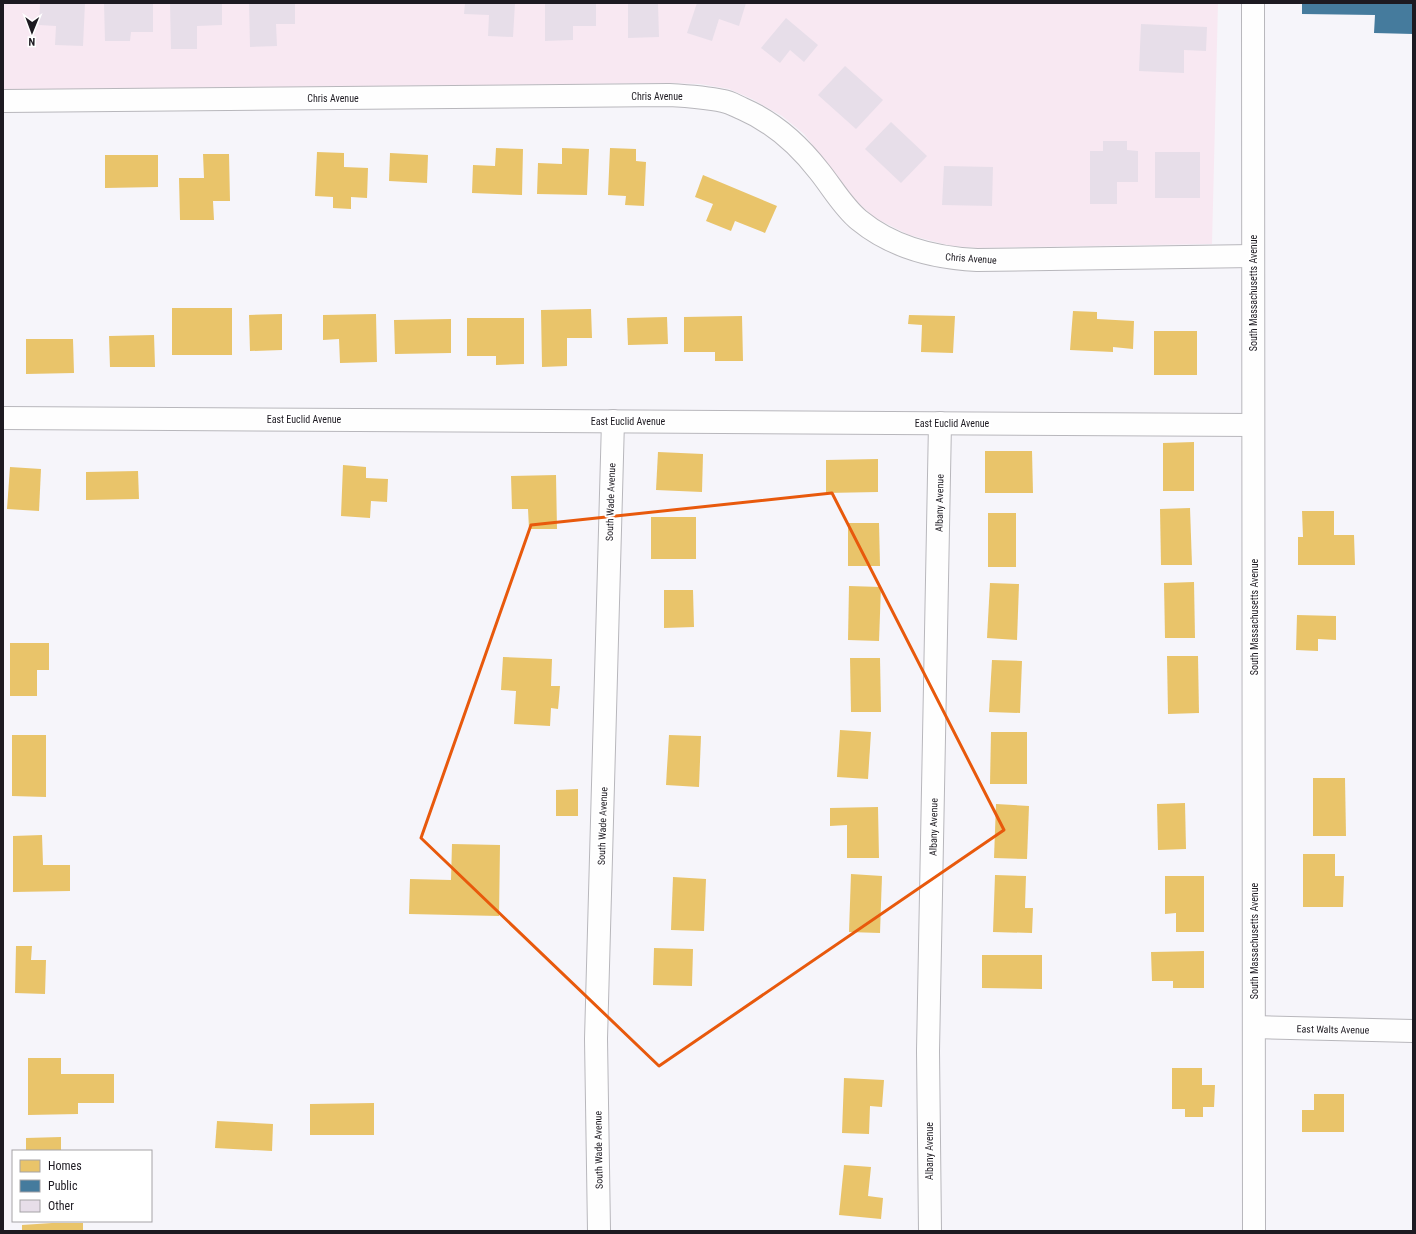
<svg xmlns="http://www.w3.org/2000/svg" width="1416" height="1234" viewBox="0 0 1416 1234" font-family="'Roboto Condensed',sans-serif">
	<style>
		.green { fill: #f8e8f2 }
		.homes { fill: #e9c46a }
		.public { fill: #457b9d }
		.building { fill: #e7dee9 }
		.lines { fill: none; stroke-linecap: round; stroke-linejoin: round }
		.street-casing { stroke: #b8b7bc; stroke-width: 24 }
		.street { stroke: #fefefe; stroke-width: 22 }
		.marked { fill: none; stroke: #e8590c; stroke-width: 3; stroke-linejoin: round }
		.labels { text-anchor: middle; stroke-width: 4; stroke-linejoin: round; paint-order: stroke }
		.street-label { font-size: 10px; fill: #1d1a21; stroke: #fff }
	</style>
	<rect width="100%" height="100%" fill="#f6f5fa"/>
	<path class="green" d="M3 3H1218L1212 244 977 248 951 246 909 235 875 218 853 198 804 134 782 116 752 99 729 89 700 84 669 83 3 90Z"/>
	<g class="homes">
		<path d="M496 148 523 149 522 195 472 193 473 165 495 166Z"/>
		<path d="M562 148 589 149 587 195 537 194 538 163 562 164Z"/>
		<path d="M610 148 636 149V161L646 162 644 206 625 205 626 196 608 195Z"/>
		<path d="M317 152 344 153V167L368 168 367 198 351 197V209L333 208V197L315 196Z"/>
		<path d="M390 153 428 155 427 183 389 181Z"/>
		<path d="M203 154H229L230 201H213L214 220H180L179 178H204Z"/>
		<path d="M105 155H158V187L105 188Z"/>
		<path d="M703 175 777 206 765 233 735 221 731 231 706 221 713 204 695 197Z"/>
		<rect x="172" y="308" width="60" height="47"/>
		<path d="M591 309 592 338H567V366L542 367 541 310Z"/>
		<path d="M1073 311 1097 312V319L1134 321 1133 349 1113 347V352L1070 350Z"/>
		<path d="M282 314V350L250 351 249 315Z"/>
		<path d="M376 314 377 362 340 363 339 339 323 340V315Z"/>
		<path d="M909 315 955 316 953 353 921 352 922 325 908 324Z"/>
		<path d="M742 316 743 361H715V352H684V317Z"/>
		<path d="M667 317 668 344 628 345 627 318Z"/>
		<path d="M467 318H524V364L496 365V356H467Z"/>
		<path d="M451 319V353L395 354 394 320Z"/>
		<rect x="1154" y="331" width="43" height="44"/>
		<path d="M154 335 155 367H110L109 336Z"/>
		<path d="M26 339H73L74 373 26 374Z"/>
		<path d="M1194 442V491H1163V443Z"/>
		<path d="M985 451H1032L1033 493H985Z"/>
		<path d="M658 452 703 454 702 492 656 490Z"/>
		<path d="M878 459V492L826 493V460Z"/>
		<path d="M343 465 366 467V478L388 479 387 502 371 501 370 518 341 516Z"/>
		<path d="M10 467 41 469 39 511 7 509Z"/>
		<path d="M138 471 139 499 86 500V472Z"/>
		<path d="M556 475 557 529H529L528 509H512L511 476Z"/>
		<path d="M1190 508 1192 565H1161L1160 509Z"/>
		<path d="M1302 511H1334V535H1354L1355 565H1298V537H1303Z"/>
		<rect x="988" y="513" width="28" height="54"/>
		<rect x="651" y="517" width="45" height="42"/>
		<path d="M848 523H879L880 566H848Z"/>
		<path d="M1194 582 1195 638H1165L1164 583Z"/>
		<path d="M990 583 1019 584 1017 640 987 638Z"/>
		<path d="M849 586 881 587 879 641 848 640Z"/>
		<path d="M664 590H693L694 627 664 628Z"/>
		<path d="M1297 615 1336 616V640L1318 639V651L1296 650Z"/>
		<path d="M10 643H49V670H37V696H10Z"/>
		<path d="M1167 656H1198L1199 713 1168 714Z"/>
		<path d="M503 657 552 659 551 686H560L558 709 551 708 550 726 514 724 516 691 501 690Z"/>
		<path d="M850 658H880L881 712H851Z"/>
		<path d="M992 660 1022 661 1020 713 989 712Z"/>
		<path d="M840 730 871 732 868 779 837 777Z"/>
		<path d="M991 732H1027V784H990Z"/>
		<path d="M12 735H46V797L12 796Z"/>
		<path d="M669 735 701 736 699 787 666 785Z"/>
		<path d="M1313 778H1345L1346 836H1313Z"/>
		<path d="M578 789V816H556V790Z"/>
		<path d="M1185 803 1186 849 1158 850 1157 804Z"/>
		<path d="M996 804 1029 806 1027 859 994 858Z"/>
		<path d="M878 807 879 858H847V825L830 826V808Z"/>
		<path d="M42 835 43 865H70V891L13 892V836Z"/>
		<path d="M452 844 500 845 499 916 409 914 410 879 451 880Z"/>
		<path d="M1303 854H1335V876H1344L1343 907H1303Z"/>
		<path d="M851 874 882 876 880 933 849 932Z"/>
		<path d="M995 875 1026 876 1025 908H1033L1032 933 993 932Z"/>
		<path d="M1165 876H1204V932H1176V913L1165 914Z"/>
		<path d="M673 877 706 879 704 931 671 930Z"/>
		<path d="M16 946H32L31 960H46L45 994 15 993Z"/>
		<path d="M654 948 693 949 692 986 653 985Z"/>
		<path d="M1204 951V988H1173V981H1152L1151 952Z"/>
		<path d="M982 955H1042V989L982 988Z"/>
		<path d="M28 1058H61V1074H114V1103H78V1114L28 1115Z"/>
		<path d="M1172 1068H1202V1085H1215L1214 1107H1203V1117H1185V1109H1172Z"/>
		<path d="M844 1078 884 1080 882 1107 870 1106 869 1134 842 1133Z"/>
		<path d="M1314 1094H1344V1132H1302V1110H1314Z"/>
		<path d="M374 1103V1135H310V1104Z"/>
		<path d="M217 1121 273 1124 272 1151 215 1148Z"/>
		<path d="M61 1137V1151H26V1138Z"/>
		<path d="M844 1165 871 1167 868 1196 883 1198 881 1219 839 1215Z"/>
		<path d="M52 1223H83V1231H22V1225Z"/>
	</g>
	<path class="public" d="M1302 3H1413V34L1374 33 1375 15 1302 14Z"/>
	<g class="building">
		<path d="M40 3H85L83 46 55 45 56 26 39 25Z"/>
		<path d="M104 3 153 4V32H131L130 41H105Z"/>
		<path d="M170 3H222V25L197 26V49H171Z"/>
		<path d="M249 3H295V24H276L277 46 250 47Z"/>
		<path d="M465 3H515L513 37 488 36 489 15 464 14Z"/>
		<path d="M545 3H596V26H573V40L545 41Z"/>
		<path d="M628 3H658L659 37 628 38Z"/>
		<path d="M697 3H746L739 26 719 19 712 41 687 33Z"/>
		<path d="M786 18 818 45 804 62 790 50 780 63 761 48Z"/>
		<path d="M1141 24 1207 27 1206 51 1184 50V73L1139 71Z"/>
		<path d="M845 66 883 100 856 129 818 95Z"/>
		<path d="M891 122 927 156 901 183 865 149Z"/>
		<path d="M1103 141H1127V150L1138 151V182H1117V204H1090V151H1103Z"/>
		<rect x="1155" y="152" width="45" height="46"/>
		<path d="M944 166 993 167 992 206 942 205Z"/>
	</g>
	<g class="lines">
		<defs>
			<g id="street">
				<path d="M1253 3 1254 1231"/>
				<path d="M3 101 669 95C687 96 705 97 723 101 730 102 736 106 743 109 775 123 798 144 819 171 832 187 843 207 859 220 893 248 935 258 977 260L1253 256"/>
				<path d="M3 418 1253 425"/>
				<path d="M1254 1027 1413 1031"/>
				<path d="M599 1231 596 1039 613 421"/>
				<path d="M930 1231 928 1051 940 423"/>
			</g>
		</defs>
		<use href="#street" class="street-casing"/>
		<use href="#street" class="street"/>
	</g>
	<path class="marked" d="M832 493 1004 830 659 1066 421 838 531 525Z"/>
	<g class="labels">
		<g class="street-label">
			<text x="657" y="100">Chris Avenue</text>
			<text x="333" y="102">Chris Avenue</text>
			<text transform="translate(971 258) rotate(4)" y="4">Chris Avenue</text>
			<text transform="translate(1253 293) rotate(-90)" y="4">South Massachusetts Avenue</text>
			<text x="304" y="423">East Euclid Avenue</text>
			<text x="628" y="425">East Euclid Avenue</text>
			<text x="952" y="427">East Euclid Avenue</text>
			<text transform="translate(610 502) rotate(-88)" y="4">South Wade Avenue</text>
			<text transform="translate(939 503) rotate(-89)" y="4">Albany Avenue</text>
			<text transform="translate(1254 617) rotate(-90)" y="4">South Massachusetts Avenue</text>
			<text transform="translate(602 826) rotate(-88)" y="4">South Wade Avenue</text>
			<text transform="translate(933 827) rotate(-89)" y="4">Albany Avenue</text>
			<text transform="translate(1254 941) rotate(-90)" y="4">South Massachusetts Avenue</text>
			<text transform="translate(1333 1029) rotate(1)" y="4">East Walts Avenue</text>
			<text transform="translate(598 1150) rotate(-91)" y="4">South Wade Avenue</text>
			<text transform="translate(929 1151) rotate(-90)" y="4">Albany Avenue</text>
		</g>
	</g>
	<rect width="1416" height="1234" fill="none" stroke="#1d1a21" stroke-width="8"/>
	<rect x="12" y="1150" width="140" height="72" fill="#ffffff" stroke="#a5a3a6"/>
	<rect x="20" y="1160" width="20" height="12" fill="#e9c46a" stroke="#a5a3a6"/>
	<text x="48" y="1170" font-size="12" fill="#1d1a21">Homes</text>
	<rect x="20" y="1180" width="20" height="12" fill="#457b9d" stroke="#a5a3a6"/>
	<text x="48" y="1190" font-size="12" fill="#1d1a21">Public</text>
	<rect x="20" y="1200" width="20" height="12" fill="#e7dee9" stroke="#a5a3a6"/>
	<text x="48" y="1210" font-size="12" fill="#1d1a21">Other</text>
	<g transform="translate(32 32) rotate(181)" stroke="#ffffff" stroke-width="3" paint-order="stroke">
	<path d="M0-3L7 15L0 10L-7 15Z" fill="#1d1a21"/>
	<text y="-6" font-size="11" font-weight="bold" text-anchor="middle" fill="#1d1a21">N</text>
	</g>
</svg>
